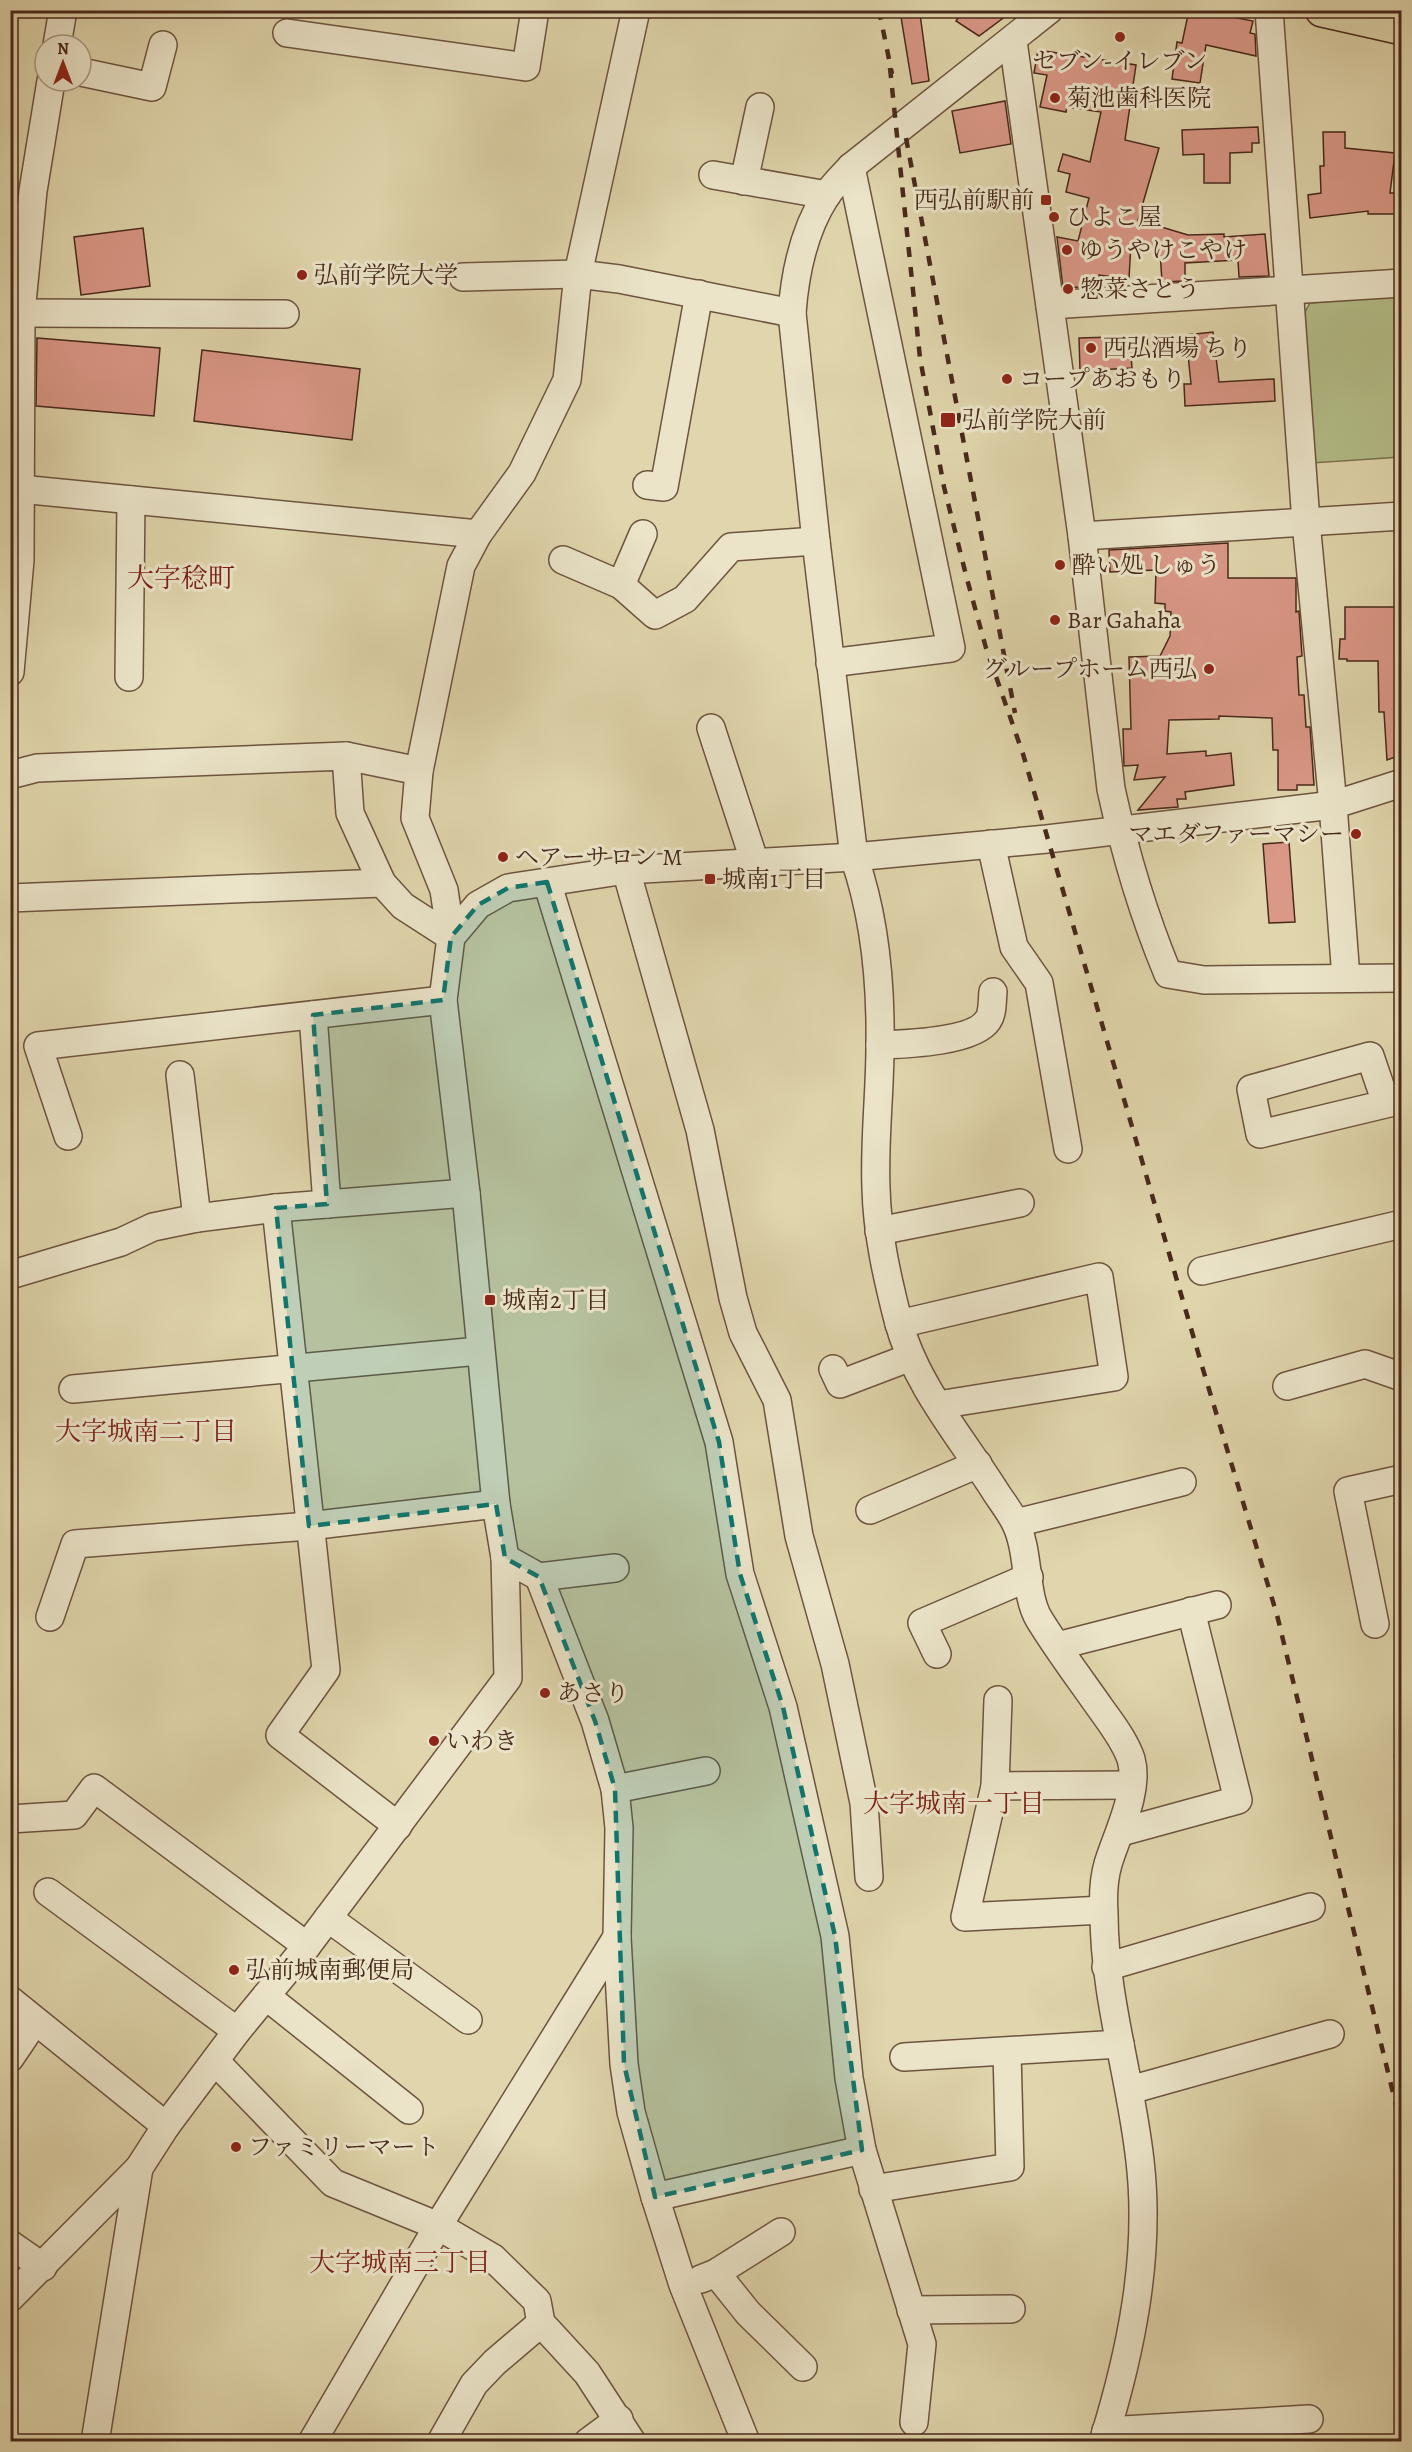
<svg xmlns="http://www.w3.org/2000/svg" width="1412" height="2452" viewBox="0 0 1412 2452" font-family="Alegreya,'Noto Serif JP',serif">
	<style>
		.green { fill: #b3bd88; stroke: #7e7352; stroke-width: 1.5 }
		.water { fill: #94b9aa; stroke: #767f71; stroke-width: 1.5 }
		.building { fill: #da9887; stroke: #48291b; stroke-width: 1.5 }
		.lines { fill: none; stroke-linecap: round; stroke-linejoin: round }
		.minor-casing { stroke: #6e543f; stroke-width: 30 }
		.major-casing { stroke: #48291b; stroke-width: 36 }
		.minor { stroke: #ebe4c9; stroke-width: 27 }
		.major { stroke: #e0d5ac; stroke-width: 33 }
		.rail { stroke: #48291b; stroke-width: 4.5; stroke-dasharray: 10 10; stroke-linecap: butt }
		.marked { fill: #0f766e; fill-opacity: 0.2; stroke: #0f766e; stroke-width: 4.5; stroke-dasharray: 12 8; stroke-linejoin: round }
		.poi-dot { fill: #8f2418; stroke: #ebe4c9; stroke-width: 2 }
		.labels { text-anchor: middle; stroke-width: 6; stroke-linejoin: round; paint-order: stroke }
		.poi-label { font-size: 24px; fill: #48291b; stroke: #ebe4c9; text-anchor: start }
		.neighbourhood-label { font-size: 26px; fill: #7a1f14; stroke: #ebe4c9 }
		.quarter-label { font-size: 27px; fill: #7a1f14; stroke: #ebe4c9 }
	</style>
	<rect width="100%" height="100%" fill="#e0d5ac"/>
	<filter id="stains"><feTurbulence type="fractalNoise" baseFrequency=".00333" numOctaves="4"/><feColorMatrix values="0 0 0 0 .2 0 0 0 0 .09 0 0 0 0 .02 0 0 0 .5 -.17"/></filter>
	<radialGradient id="worn" r=".72"><stop offset=".6" stop-color="#630" stop-opacity="0"/><stop offset="1" stop-color="#630" stop-opacity=".3"/></radialGradient>
	<path class="green" d="M1398 296 1401 457 1312 463 1304 314 1310 303Z"/>
	<path class="water" d="M1401 1753H1402L1401 1791 1394 1755Z"/>
	<g class="building">
		<path d="M963 10H1014L979 36 956 21Z"/>
		<path d="M1189 10H1217L1216 14 1253 21 1250 33 1255 34 1256 56 1206 45 1200 83 1172 79 1177 42 1182 43Z"/>
		<path d="M920 14 929 81 912 84 901 17Z"/>
		<path d="M1038 50 1136 65 1125 140 1159 148 1138 220 1188 235 1224 234V237L1265 234 1269 276 1239 277 1238 260 1185 263V281L1162 282 1160 251 1131 242 1129 279 1099 275 1097 286 1063 288 1057 237 1078 241 1089 198 1066 192 1070 174 1058 171 1063 154 1090 162 1101 112 1067 107 1066 112 1040 107 1047 75 1034 73Z"/>
		<path d="M1005 101 1011 144 960 153 952 111Z"/>
		<path d="M1258 127 1259 143H1252V152L1230 153V183H1204V154L1183 155 1182 130Z"/>
		<path d="M1323 132H1345V148L1395 153 1390 193H1401V214H1368V211L1310 218 1308 195 1321 193 1320 166H1324Z"/>
		<path d="M143 228 150 286 81 295 74 237Z"/>
		<path d="M1213 332 1219 382 1274 379 1275 401 1185 406 1184 384H1191L1186 335Z"/>
		<path d="M1147 336 1148 356H1131L1132 368 1080 371 1079 338Z"/>
		<path d="M37 338 160 348 154 416 36 406Z"/>
		<path d="M202 350 360 369 352 440 194 421Z"/>
		<path d="M1228 543V578H1296V612L1299 611 1302 656 1297 657 1299 695H1304L1306 727H1310L1314 785H1297V790H1278V750H1273L1272 718 1219 716V719L1169 720 1167 754 1206 751V756L1231 753 1234 785 1185 792 1186 799H1177L1178 807 1138 810 1165 777 1134 780 1138 765 1124 766 1123 729H1131L1129 657 1160 656 1170 636 1171 612 1165 611V604L1155 603 1156 570 1110 572 1109 550Z"/>
		<path d="M1345 607H1401V755L1387 760 1384 712H1379L1378 661H1347V659H1339L1340 639H1345Z"/>
		<path d="M1289 842 1295 922 1269 923 1263 844Z"/>
	</g>
	<g class="lines">
		<defs>
			<g id="minor">
				<path d="M1049 10 851 167C843 176 833 185 826 196 804 230 795 272 792 313L816 541 854 857C875 917 881 982 880 1046 880 1094 874 1141 876 1188 877 1233 887 1277 898 1320 915 1385 962 1438 997 1494 1003 1503 1010 1512 1015 1522 1030 1551 1024 1594 1039 1619 1058 1650 1080 1679 1101 1709 1111 1723 1125 1741 1131 1759 1140 1791 1117 1834 1108 1864 1104 1878 1103 1898 1104 1913 1104 1997 1131 2078 1140 2161 1151 2255 1131 2352 1103 2442"/>
				<path d="M1269 10 1306 522 1333 805 1346 978"/>
				<path d="M287 33 526 67 535 10"/>
				<path d="M1013 41 1082 536 1111 789C1125 853 1143 914 1168 974L1204 980 1402 978"/>
				<path d="M57 45 63 10"/>
				<path d="M81 72 152 87 163 45"/>
				<path d="M713 175 827 195"/>
				<path d="M744 181 760 107"/>
				<path d="M463 277 578 274 619 279 792 313"/>
				<path d="M1050 305 1402 283"/>
				<path d="M21 313 285 314"/>
				<path d="M647 485 664 487 699 294"/>
				<path d="M20 489 478 534"/>
				<path d="M1082 536 1402 516"/>
				<path d="M563 560 621 585 655 615 685 599 731 547 816 541"/>
				<path d="M621 585 643 534"/>
				<path d="M830 663 951 648 851 167"/>
				<path d="M10 672 20 560 21 313 33 191 51 81"/>
				<path d="M129 677 131 500"/>
				<path d="M711 728 755 863"/>
				<path d="M419 771 461 566 478 534 522 473 567 380 578 274 636 10"/>
				<path d="M10 775 37 768 346 756 350 813 382 883 403 906 451 937"/>
				<path d="M991 844 1014 947 1039 983 1068 1149"/>
				<path d="M626 870 700 1130 733 1298 743 1333 777 1400 799 1536 835 1664 864 1803 869 1877"/>
				<path d="M547 882 719 1442 740 1574 783 1707 835 1936 849 2078 862 2150 922 2344 914 2422"/>
				<path d="M10 898 382 883"/>
				<path d="M451 937 478 905 508 888 626 870 854 857 1047 839 1333 805 1402 783"/>
				<path d="M313 1015 327 1204"/>
				<path d="M880 1045C905 1044 974 1042 988 1020 993 1013 992 1000 993 992"/>
				<path d="M180 1075 197 1218"/>
				<path d="M1386 1103 1370 1056 1251 1089 1260 1134 1402 1100"/>
				<path d="M68 1136 38 1046 443 1000"/>
				<path d="M879 1231 1020 1203"/>
				<path d="M1202 1271 1402 1224"/>
				<path d="M10 1275 121 1242 153 1227 197 1218 276 1208"/>
				<path d="M899 1324 1099 1277 1114 1377 938 1405"/>
				<path d="M833 1369 840 1384 911 1357"/>
				<path d="M1287 1386 1365 1364 1402 1377"/>
				<path d="M73 1389 479 1351"/>
				<path d="M870 1510 978 1464"/>
				<path d="M1016 1523 1182 1482"/>
				<path d="M505 1558 539 1577 595 1721 615 1789 619 1828 617 1937 624 2064 631 2112 655 2197 683 2285 746 2442"/>
				<path d="M539 1577 615 1568"/>
				<path d="M50 1617 75 1544 309 1526 496 1504"/>
				<path d="M1375 1624 1348 1491 1402 1479"/>
				<path d="M1057 1646 1217 1605"/>
				<path d="M937 1654 922 1623 1029 1577"/>
				<path d="M998 1700 995 1786 965 1917 1103 1910"/>
				<path d="M995 1786 1131 1785"/>
				<path d="M615 1789 706 1771"/>
				<path d="M10 1819 74 1815 94 1788 307 1946"/>
				<path d="M398 1826 280 1735 326 1670 276 1208 466 1193"/>
				<path d="M1121 1832 1238 1800 1191 1611"/>
				<path d="M48 1892 237 2031"/>
				<path d="M328 1918 468 2020"/>
				<path d="M1106 1967 1311 1907"/>
				<path d="M266 1996 409 2110"/>
				<path d="M10 2000 166 2126"/>
				<path d="M904 2057 1120 2044"/>
				<path d="M10 2058 35 2021"/>
				<path d="M215 2061 333 2183 438 2226 493 2258 537 2301 541 2323 587 2373 632 2442"/>
				<path d="M1130 2090 1330 2034"/>
				<path d="M873 2189 1010 2167 1007 2052"/>
				<path d="M655 2197 862 2150"/>
				<path d="M10 2244 43 2267"/>
				<path d="M716 2273 748 2313 803 2367"/>
				<path d="M701 2279 716 2273 781 2232"/>
				<path d="M10 2298 139 2168"/>
				<path d="M911 2310 1011 2309"/>
				<path d="M1106 2431 1309 2419"/>
				<path d="M95 2442 139 2168 166 2126 237 2031 307 1946 508 1678 505 1558 496 1504 466 1193 443 1000 451 937 444 890 415 818 419 771 346 756"/>
				<path d="M312 2442 438 2226 617 1937"/>
				<path d="M441 2442 474 2384 495 2362 541 2323"/>
				<path d="M588 2442 619 2419"/>
			</g>
			<path id="major" d="M1322 10 1402 28"/>
		</defs>
		<use href="#minor" class="minor-casing"/>
		<use href="#major" class="major-casing"/>
		<use href="#minor" class="minor"/>
		<use href="#major" class="major"/>
		<g class="rail">
			<path d="M879 10 892 74"/>
			<path d="M890 68 920 358 944 487 967 579 986 648 1023 754 1202 1366 1277 1615 1402 2130"/>
			<path d="M906 138 1015 713"/>
		</g>
	</g>
	<path class="marked" d="M547 882 719 1442 740 1574 783 1707 835 1936 862 2150 655 2197 624 2064 615 1789 595 1721 539 1577 505 1558 496 1504 309 1526 276 1208 327 1204 313 1015 443 1000 451 937 478 905 508 888Z"/>
	<g class="poi-dot">
		<circle cx="1120" cy="37" r="6"/>
		<circle cx="1055" cy="98" r="6"/>
		<rect x="1040" y="194" width="12" height="12" rx="3"/>
		<circle cx="1054" cy="217" r="6"/>
		<circle cx="1067" cy="250" r="6"/>
		<circle cx="302" cy="275" r="6"/>
		<circle cx="1068" cy="289" r="6"/>
		<circle cx="1091" cy="348" r="6"/>
		<circle cx="1007" cy="379" r="6"/>
		<rect x="940" y="412" width="16" height="16" rx="3"/>
		<circle cx="1060" cy="565" r="6"/>
		<circle cx="1055" cy="620" r="6"/>
		<circle cx="1209" cy="669" r="6"/>
		<circle cx="1356" cy="834" r="6"/>
		<circle cx="503" cy="857" r="6"/>
		<rect x="704" y="873" width="12" height="12" rx="3"/>
		<rect x="484" y="1294" width="12" height="12" rx="3"/>
		<circle cx="545" cy="1693" r="6"/>
		<circle cx="434" cy="1741" r="6"/>
		<circle cx="234" cy="1970" r="6"/>
		<circle cx="236" cy="2147" r="6"/>
	</g>
	<g class="labels">
		<g class="poi-label">
			<text x="1120" y="69" text-anchor="middle">セブン-イレブン</text>
			<text x="1067" y="106">菊池歯科医院</text>
			<text x="1034" y="208" text-anchor="end">西弘前駅前</text>
			<text x="1066" y="225">ひよこ屋</text>
			<text x="1079" y="258">ゆうやけこやけ</text>
			<text x="314" y="283">弘前学院大学</text>
			<text x="1080" y="297">惣菜さとう</text>
			<text x="1103" y="356">西弘酒場 ちり</text>
			<text x="1019" y="387">コープあおもり</text>
			<text x="962" y="428">弘前学院大前</text>
			<text x="1072" y="573">酔い処 しゅう</text>
			<text x="1067" y="628">Bar Gahaha</text>
			<text x="1197" y="677" text-anchor="end">グループホーム西弘</text>
			<text x="1344" y="842" text-anchor="end">マエダファーマシー</text>
			<text x="515" y="865">ヘアーサロン M</text>
			<text x="722" y="887">城南1丁目</text>
			<text x="502" y="1308">城南2丁目</text>
			<text x="557" y="1701">あさり</text>
			<text x="446" y="1749">いわき</text>
			<text x="246" y="1978">弘前城南郵便局</text>
			<text x="248" y="2155">ファミリーマート</text>
		</g>
		<g class="neighbourhood-label">
			<text x="146" y="1440">大字城南二丁目</text>
			<text x="954" y="1812">大字城南一丁目</text>
			<text x="400" y="2271">大字城南三丁目</text>
		</g>
		<g class="quarter-label">
			<text x="181" y="587">大字稔町</text>
		</g>
	</g>
	<rect width="1412" height="2452" fill="none" stroke="#e0d5ac" stroke-width="36"/>
	<rect x="12" y="12" width="1388" height="2428" fill="none" stroke="#48291b" stroke-width="3"/>
	<rect x="18" y="18" width="1376" height="2416" fill="none" stroke="#48291b" stroke-width="1.5"/>
	<g transform="translate(63 63)"><circle r="28" fill="#ebe4c9" stroke="#aa9983" stroke-width="1.5"/>
	<path d="M0-4.5L10 22L0 15L-10 22Z" fill="#8f2418"/>
	<text y="-9" font-size="16" font-weight="bold" text-anchor="middle" fill="#48291b">N</text>
	</g>
	<rect width="100%" height="100%" filter="url(#stains)"/>
	<rect width="100%" height="100%" fill="url(#worn)"/>
</svg>
